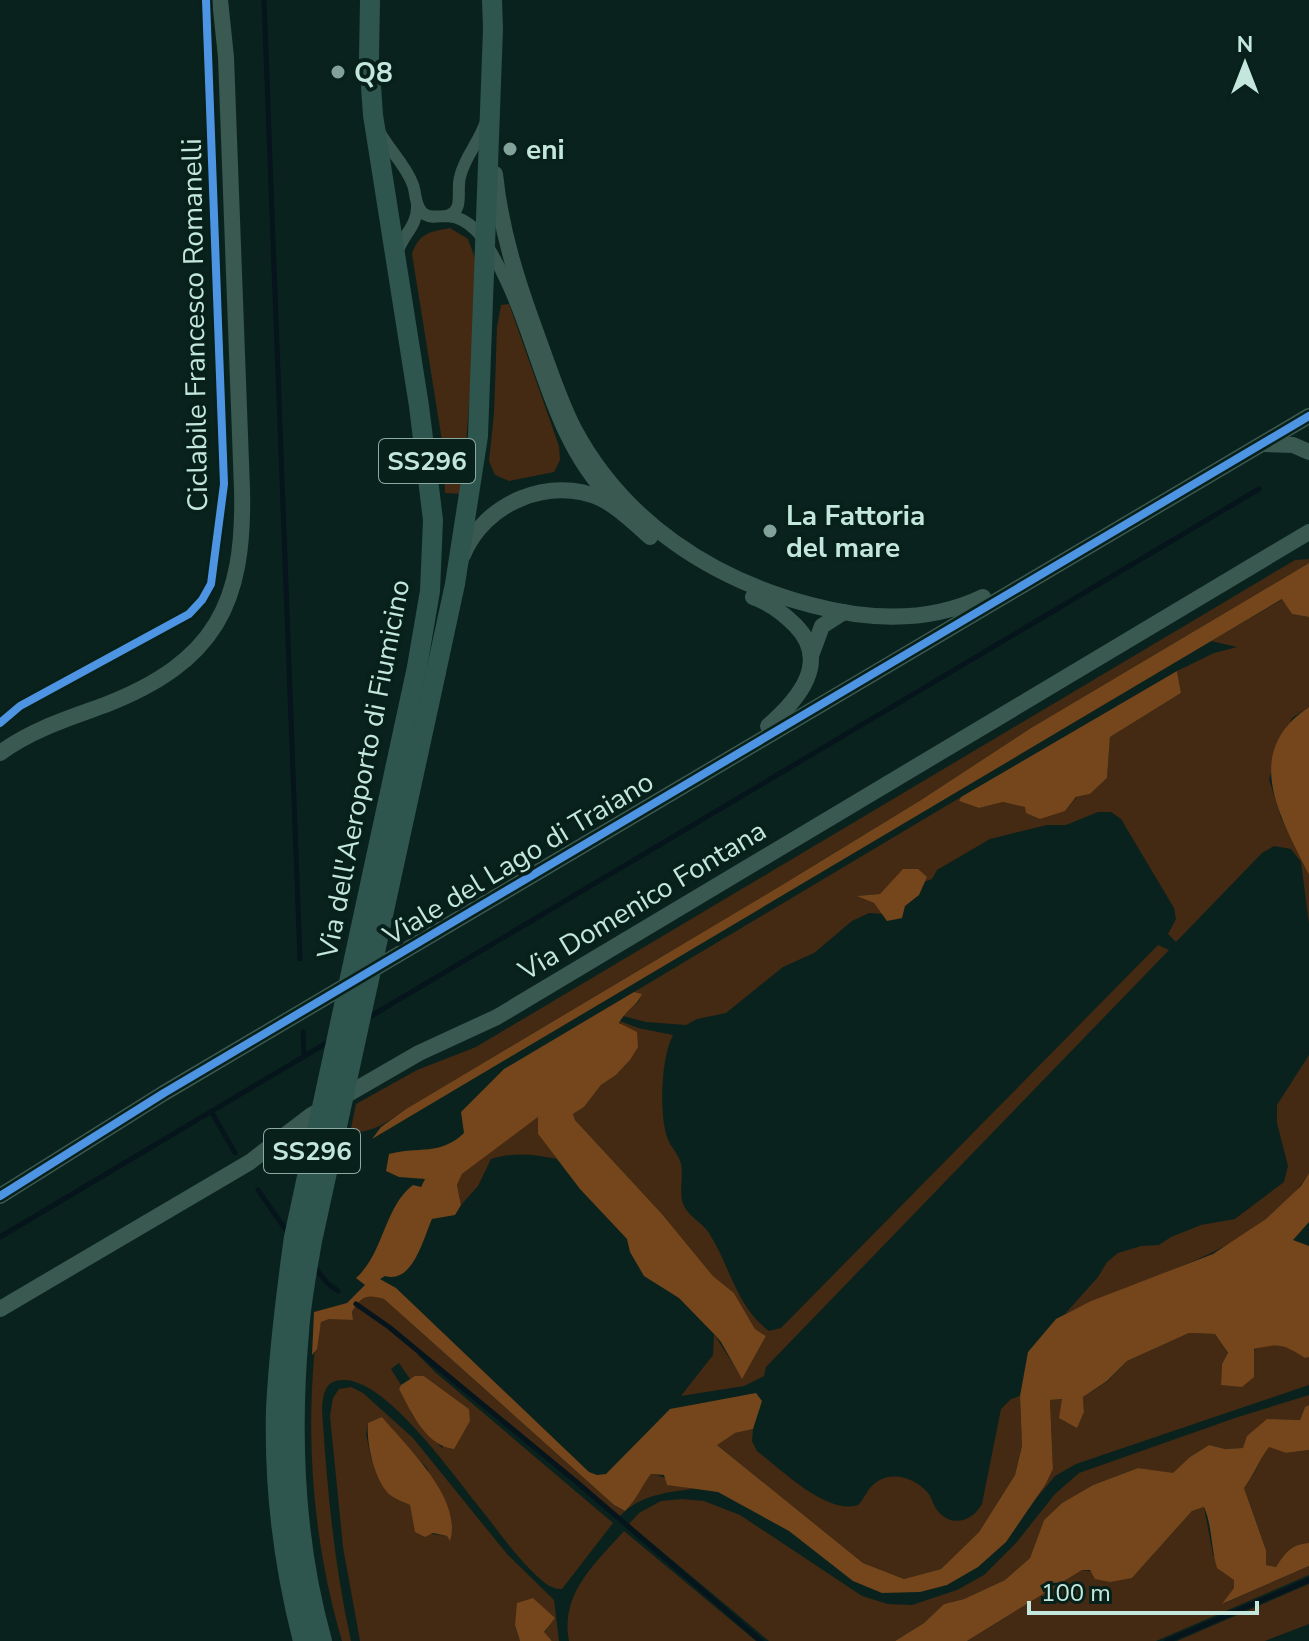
<svg xmlns="http://www.w3.org/2000/svg" width="1309" height="1641" viewBox="0 0 1309 1641" font-family="'Nunito Sans',sans-serif">
	<style>
		.green { fill: #442913; fill-rule: evenodd }
		.forest { fill: #75451b }
		.lines { fill: none; stroke-linecap: round; stroke-linejoin: round }
		.stream { stroke: #06141b; stroke-width: 5 }
		.minor { stroke: #3a5951; stroke-width: 12 }
		.tertiary { stroke: #3a5951; stroke-width: 16 }
		.primary { stroke: #2e564e; stroke-width: 20 }
		.primary-bridge { stroke: #2e564e; stroke-width: 20 }
		.cycleway-casing { stroke: #08201a; stroke-width: 13 }
		.cycleway { stroke: #4d94e3; stroke-width: 8 }
		.poi-dot { fill: #82a299; stroke: #08201a; stroke-width: 3 }
		.labels { text-anchor: middle; stroke-width: 8; stroke-linejoin: round; paint-order: stroke }
		.shield { fill: #08201a; stroke: #8baba2; stroke-width: 2 }
		.shield-label { font-size: 26px; font-weight: bold; fill: #c3e7dc }
		.poi-label { font-size: 28px; font-weight: bold; fill: #c3e7dc; stroke: #08201a; text-anchor: start }
		.street-label { font-size: 28px; fill: #c3e7dc; stroke: #08201a }
	</style>
	<rect width="100%" height="100%" fill="#0a221d"/>
	<g class="green">
		<path d="M450 228 468 239 475 258 471 380 462 494 445 493 444 453 412 254C419 233 429 232 450 228Z"/>
		<path d="M509 304 559 446 560 460 554 472 509 481 495 475 489 461 494 414 497 327 501 305Z"/>
		<path d="M1309 559V563L1031 728 921 800 782 885 406 1109C386 1123 374 1132 350 1133L356 1104 417 1070 476 1047 1295 560Z"/>
		<path d="M1283 599 1292 614 1309 617V707L1292 718 1269 779 1281 818 1309 875V924L1301 862 1291 849 1274 846 1262 853 1176 942 1168 934 1176 919 1174 908 1121 819 1111 812H1098L1066 825H1047L990 839 937 870 932 879 924 882 926 876 892 883 880 894 859 896 874 903 883 914 869 913 852 921 814 953 783 967 726 1013 697 1019 686 1025 646 1022 623 1016 639 1001 641 995 634 992 961 797 959 801 979 808 1003 802 1026 807 1027 813 1065 811 1077 797 1090 794 1107 778 1110 737 1181 693 1177 671 1214 653 1237 647 1211 641Z"/>
		<path d="M1158 945 1169 950 766 1367 764 1376 744 1386 681 1396 713 1355 714 1334 742 1378 766 1336 755 1329 734 1293 713 1276 662 1214 575 1120 573 1114 584 1107 601 1085 616 1075 630 1060 620 1021 638 1028 673 1035C661 1058 659 1112 667 1137 670 1147 679 1154 681 1164 684 1178 678 1193 684 1206 689 1217 702 1222 709 1233 729 1264 737 1308 769 1331L781 1328Z"/>
		<path d="M1309 1055V1173C1258 1256 1145 1273 1065 1314L1098 1277 1107 1262 1118 1253 1141 1246 1159 1245 1171 1237 1201 1225 1235 1219 1284 1182 1288 1166 1277 1123V1105Z"/>
		<path d="M539 1116 538 1134 557 1159C534 1154 514 1152 491 1159L478 1186 461 1205 457 1185 462 1174Z"/>
		<path d="M369 1295 384 1299 615 1506 625 1511C636 1499 641 1486 651 1474 669 1476 675 1487 694 1489 667 1492 640 1495 620 1516L432 1361 417 1354 435 1372 613 1523 562 1589C555 1589 551 1587 545 1583 520 1563 500 1533 480 1508 453 1475 387 1380 344 1380 325 1379 323 1394 322 1409 327 1488 334 1564 351 1641H342C315 1549 306 1453 314 1358 315 1347 319 1334 321 1322L329 1318 353 1320 352 1312 360 1298ZM399 1363 410 1379 424 1376 469 1409 442 1448 413 1416 399 1389 401 1385 391 1369Z"/>
		<path d="M1189 1333 1215 1334 1228 1354 1222 1364 1221 1385C1236 1368 1256 1337 1283 1345 1290 1347 1298 1353 1305 1358L1309 1357V1385L1076 1464 1055 1476 1033 1502 1053 1469 1050 1400 1062 1399 1084 1412 1083 1397 1108 1381 1127 1361Z"/>
		<path d="M351 1387 363 1393 413 1438 507 1554 554 1600 559 1641H552L544 1633 554 1618 533 1598 515 1625 520 1641H360L343 1547 330 1416 333 1398 339 1389ZM368 1423 408 1448 427 1468 449 1540 447 1536 416 1532 410 1505 371 1458 366 1434Z"/>
		<path d="M1309 1395V1405L1305 1407 1300 1420 1267 1419 1244 1448 1225 1449 1209 1445 1190 1457 1173 1474 1138 1468 1093 1485 1062 1503 1044 1520 1030 1558 1005 1580 964 1599 944 1604 924 1623 895 1641H769L629 1524 639 1513 661 1501 682 1499 704 1501 740 1515 862 1596 888 1604 912 1605 957 1590 984 1575 1016 1543 1055 1494 1079 1473 1235 1418Z"/>
		<path d="M1020 1396 1022 1446 1015 1475 979 1532 941 1569 904 1579 863 1563 716 1444 735 1433 753 1429 752 1441 757 1451C782 1470 827 1515 858 1505 866 1497 867 1488 878 1481 895 1471 916 1479 928 1493 932 1498 933 1505 937 1510 951 1528 972 1522 982 1504L1001 1409 1011 1399Z"/>
		<path d="M1269 1446 1286 1453 1309 1450V1543C1291 1544 1285 1553 1276 1567L1266 1565V1550L1244 1488C1255 1475 1259 1460 1269 1446Z"/>
		<path d="M1204 1507 1213 1555 1234 1579 1235 1588 1223 1604 1309 1566V1575L1156 1641H967L1082 1570 1132 1578 1192 1511Z"/>
		<path d="M624 1531 756 1641H569C560 1593 595 1564 624 1531Z"/>
		<path d="M1309 1584V1624L1265 1641H1177Z"/>
	</g>
	<g class="forest">
		<path d="M1309 563V617L1292 614 1282 599 372 1139 381 1127 406 1109 782 885 921 800 1031 728Z"/>
		<path d="M1177 671 1181 693 1110 737 1107 778 1090 794 1076 797 1065 811 1040 819 1026 813 1025 807 1003 802 979 808 959 801 961 797Z"/>
		<path d="M1309 707V875C1281 818 1240 753 1309 707Z"/>
		<path d="M903 869H918L927 877 919 895 905 906 902 918 887 921 874 903 857 896 880 894Z"/>
		<path d="M634 992 642 994C637 1006 625 1011 619 1023L637 1032 638 1047 630 1060 616 1075 601 1085 584 1107 573 1114 575 1120 662 1214 713 1276 734 1293 755 1329 766 1336 742 1379 721 1342 714 1334 679 1298 644 1276 630 1252 627 1239 580 1189 538 1134V1117L462 1174 457 1185 461 1205 455 1215 432 1219C423 1239 413 1284 385 1276L380 1279 396 1288 589 1472 597 1475 606 1474 670 1409 756 1393 762 1401 753 1429 735 1433 717 1445 863 1563 904 1579 941 1569 979 1532 1015 1475 1022 1446 1020 1396 1028 1352 1056 1319 1091 1301 1213 1254 1266 1219 1301 1186 1309 1173V1222L1293 1240 1309 1246V1357L1305 1358C1283 1344 1280 1343 1254 1349V1377L1242 1387 1221 1385 1222 1364 1228 1353 1215 1334 1189 1333 1127 1361 1107 1381 1083 1397 1084 1412 1077 1428 1059 1418 1062 1399 1050 1400 1053 1469 1045 1485 1006 1542 978 1567 947 1585 920 1592 882 1593 853 1581 789 1531 718 1492 667 1485 664 1475 651 1474C641 1487 637 1499 625 1511L614 1505 384 1299C367 1294 361 1296 352 1312L353 1320 329 1319 321 1322 317 1349 312 1355 314 1312 347 1303 365 1285 356 1278C384 1253 384 1207 413 1185L421 1187 425 1179 399 1177 386 1171 389 1154C419 1146 440 1156 464 1133L461 1112 504 1069Z"/>
		<path d="M415 1376H424L469 1409 470 1421 454 1449C426 1446 411 1412 399 1389L401 1385Z"/>
		<path d="M1309 1405V1450L1286 1453 1269 1447C1259 1460 1254 1475 1244 1488L1266 1550V1565L1276 1567C1285 1553 1291 1544 1309 1543V1566L1222 1604 1234 1588V1580L1217 1568C1211 1549 1212 1524 1204 1507L1192 1511 1132 1578 1110 1582 1095 1579 1090 1570H1082L967 1641H895L924 1623 944 1604 964 1599 1005 1580 1030 1558 1044 1520 1062 1503 1093 1485 1138 1468 1173 1473 1190 1457 1209 1445 1225 1449 1243 1448 1247 1436 1267 1419 1300 1420 1305 1407Z"/>
		<path d="M382 1417C407 1447 463 1499 450 1541L447 1536 433 1533 425 1537 415 1532 410 1505C404 1502 392 1498 387 1492 374 1477 366 1442 368 1423Z"/>
		<path d="M533 1598 555 1618 544 1632 552 1641H520L515 1625 517 1603Z"/>
	</g>
	<g class="lines">
		<g class="stream">
			<path d="M264 0 300 959"/>
			<path d="M366 1019 1259 489"/>
			<path d="M303 1032 304 1055"/>
			<path d="M211 1111 235 1153"/>
			<path d="M258 1190 288 1233"/>
			<path d="M0 1237 330 1041"/>
			<path d="M314 1266 327 1283 338 1291"/>
			<path d="M356 1304 389 1327 579 1484 761 1641"/>
			<path d="M1167 1641 1309 1580"/>
		</g>
		<g class="minor">
			<path d="M380 133C390 151 406 165 413 185 416 193 415 207 423 213 430 219 439 216 447 216 471 217 485 240 495 259 539 338 545 433 610 500"/>
			<path d="M447 216C465 210 456 192 460 177 464 158 479 142 485 124"/>
			<path d="M397 253C403 234 418 226 417 205"/>
		</g>
		<g class="tertiary">
			<path d="M495 174C501 232 518 284 538 338 549 368 559 400 574 429 623 521 711 579 811 605 867 620 929 623 983 597"/>
			<path d="M1264 444 1293 445 1309 452"/>
			<path d="M463 555C484 503 550 475 602 499 620 508 635 524 650 537"/>
			<path d="M753 597C770 603 782 612 795 625 831 661 799 699 768 726"/>
			<path d="M812 653 822 626 844 612"/>
			<path d="M0 753C31 730 69 718 105 705 215 662 245 604 242 489L226 57 220 0"/>
			<path d="M0 1196 164 1093 1309 416"/>
			<path d="M0 1309 250 1162 310 1116 419 1053 497 1017 1309 532"/>
		</g>
		<g class="primary">
			<path d="M370 0 369 58 373 115 419 406 433 520 430 591 417 667"/>
			<path d="M436 672 455 584 478 436 493 29 492 0"/>
		</g>
		<g class="primary-bridge">
			<path d="M303 1641C284 1567 274 1485 276 1409 279 1351 286 1294 294 1237L417 667"/>
			<path d="M322 1641C294 1541 290 1434 299 1332 301 1301 307 1271 312 1241L436 672"/>
		</g>
		<defs>
			<g id="cycleway">
				<path d="M0 723 20 706 189 614 202 600 211 584 224 484 206 0"/>
				<path d="M0 1196 164 1093 1309 416"/>
			</g>
		</defs>
		<use href="#cycleway" class="cycleway-casing"/>
		<use href="#cycleway" class="cycleway"/>
	</g>
	<g class="poi-dot">
		<circle cx="338" cy="72" r="8"/>
		<circle cx="510" cy="149" r="8"/>
		<circle cx="770" cy="531" r="8"/>
	</g>
	<g class="labels">
		<g class="shield">
			<rect x="379" y="439" width="96" height="44" rx="6"/>
			<rect x="264" y="1129" width="96" height="44" rx="6"/>
		</g>
		<g class="shield-label">
			<text x="427" y="470">SS296</text>
			<text x="312" y="1160">SS296</text>
		</g>
		<g class="poi-label">
			<text x="354" y="82">Q8</text>
			<text x="526" y="159">eni</text>
			<text x="786" y="525">La Fattoria<tspan x="786" dy="32">del mare</tspan></text>
		</g>
		<g class="street-label">
			<text transform="translate(194 325) rotate(-91)" y="10">Ciclabile Francesco Romanelli</text>
			<text transform="translate(363 769) rotate(-79)" y="10">Via dell'Aeroporto di Fiumicino</text>
			<text transform="translate(518 858) rotate(-31)" y="10">Viale del Lago di Traiano</text>
			<text transform="translate(642 900) rotate(-31)" y="10">Via Domenico Fontana</text>
		</g>
	</g>
	<g transform="translate(1245 64)" stroke="#08201a" stroke-width="6" paint-order="stroke">
	<path d="M0-6L14 30L0 20L-14 30Z" fill="#c3e7dc"/>
	<text y="-12" font-size="22" font-weight="bold" text-anchor="middle" fill="#c3e7dc">N</text>
	</g>
	<path d="M1029 1601v12h228v-12" fill="none" stroke="#c3e7dc" stroke-width="4"/>
	<text x="1041" y="1601" font-size="24" fill="#c3e7dc" stroke="#08201a" stroke-width="6" paint-order="stroke">100 m</text>
</svg>
